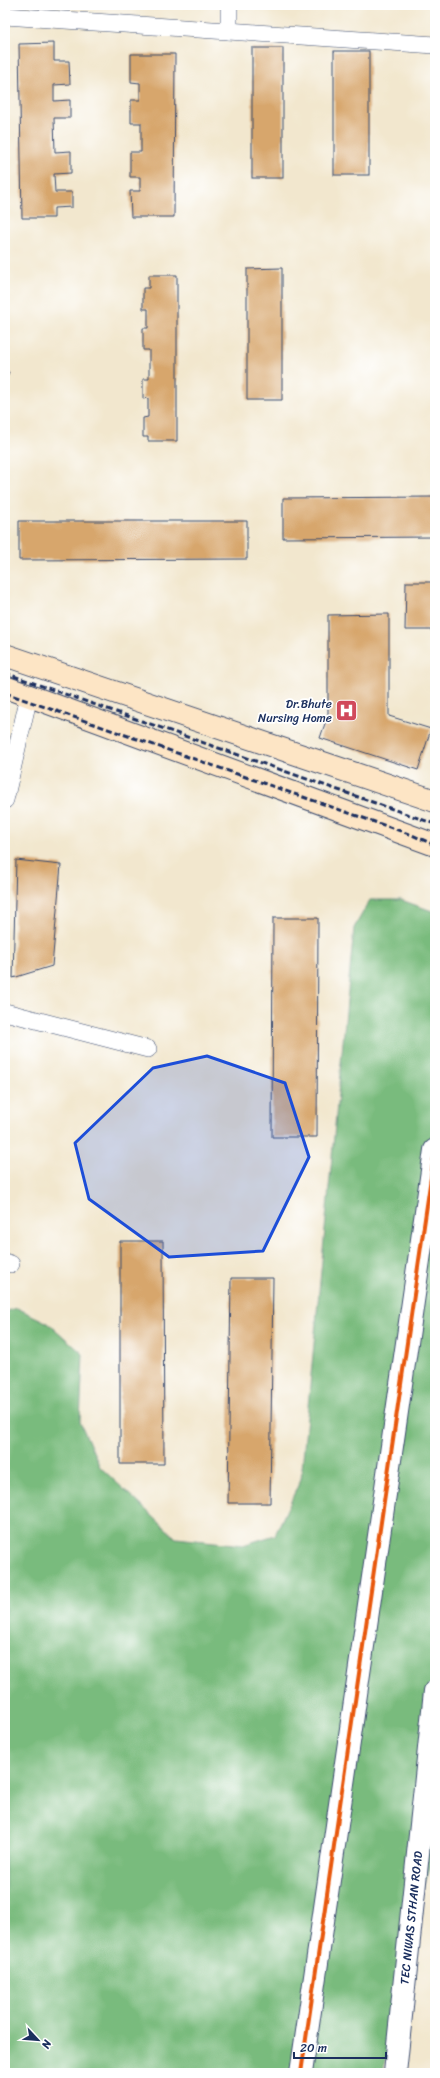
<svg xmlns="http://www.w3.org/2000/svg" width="440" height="2078" viewBox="0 0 440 2078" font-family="Sriracha,sans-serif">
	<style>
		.forest { fill: #79bb7d; stroke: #4a756e }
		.building { fill: #d7a66c }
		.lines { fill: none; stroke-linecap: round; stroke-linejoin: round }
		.lane-casing { stroke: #3b4b6f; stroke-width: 18 }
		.street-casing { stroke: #3b4b6f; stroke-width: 24 }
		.secondary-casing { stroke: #3b4b6f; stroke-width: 24 }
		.lane { stroke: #fff; stroke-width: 17 }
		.street { stroke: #fff; stroke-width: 22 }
		.secondary { stroke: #fde5c5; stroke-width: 22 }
		.rail { stroke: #1b2f5e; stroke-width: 3; stroke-dasharray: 6 3; stroke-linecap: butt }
		.cycleway-casing { stroke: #fff; stroke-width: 6 }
		.cycleway { stroke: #e8590c; stroke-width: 4 }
		.marked { fill: #1d4ed8; fill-opacity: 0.2; stroke: #1d4ed8; stroke-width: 3; stroke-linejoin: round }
		.labels { text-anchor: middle; stroke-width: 3.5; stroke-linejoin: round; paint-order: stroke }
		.poi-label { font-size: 12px; fill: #1b2f5e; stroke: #fff; text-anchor: end }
		.street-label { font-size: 12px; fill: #1b2f5e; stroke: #fff }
	</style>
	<rect width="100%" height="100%" fill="#fff"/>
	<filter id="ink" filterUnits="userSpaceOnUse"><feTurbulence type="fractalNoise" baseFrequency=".025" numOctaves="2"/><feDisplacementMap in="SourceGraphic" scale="8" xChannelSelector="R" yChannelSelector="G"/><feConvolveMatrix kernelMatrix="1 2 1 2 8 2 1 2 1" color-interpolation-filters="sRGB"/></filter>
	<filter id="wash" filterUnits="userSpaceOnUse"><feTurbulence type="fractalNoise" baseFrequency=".012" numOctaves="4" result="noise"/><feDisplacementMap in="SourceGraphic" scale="16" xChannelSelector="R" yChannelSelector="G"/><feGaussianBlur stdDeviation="0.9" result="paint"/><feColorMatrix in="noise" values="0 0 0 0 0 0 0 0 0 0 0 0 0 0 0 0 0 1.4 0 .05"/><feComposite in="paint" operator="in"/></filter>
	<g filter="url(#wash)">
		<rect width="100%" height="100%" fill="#f2e7ce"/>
		<path class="forest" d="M370 900H401L435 912V1856L414 1909 401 2007 382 2073H5V1312L17 1308 48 1323 83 1354 80 1422 100 1467 176 1538 243 1545 275 1535 301 1479 354 928Z"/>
		<g id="blocks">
			<g class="building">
				<path d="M54 43V61H69L70 84 54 85V101L70 100V118H54L55 152 71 151V173L54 174 55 192H72V207L54 208V218H22L19 44Z"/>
				<rect x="252" y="48" width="31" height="130"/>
				<rect x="334" y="51" width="35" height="124"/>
				<path d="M131 54H175L174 217H131L130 191H140V177H130V152H141V123H131V100H140V83L131 82Z"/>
				<path d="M282 268V400H247V269Z"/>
				<path d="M149 275H177V441H148V437H143V418L148 417V398L143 399V379H149V350H143V328H148V309H143V288H149Z"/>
				<path d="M5 370 9 372 5 382Z"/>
				<path d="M435 497V537L283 538V498Z"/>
				<path d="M19 521H247V559L19 560Z"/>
				<path d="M406 582H435V630H405Z"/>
				<path d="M389 614V716L431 729 418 770 320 738 328 715V615Z"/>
				<path d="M16 860 61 865 52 966 13 978Z"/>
				<path d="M273 918H318L317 1137H272Z"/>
				<path d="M120 1241H163L164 1464H120Z"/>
				<path d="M231 1278H273L270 1503H228Z"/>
			</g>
		</g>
	</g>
	<g filter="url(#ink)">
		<use href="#blocks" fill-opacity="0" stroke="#3b4b6f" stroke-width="1"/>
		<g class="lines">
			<defs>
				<g id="lane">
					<path d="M5 16 435 45"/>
					<path d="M229 31V5"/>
					<path d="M5 800 29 696"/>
					<path d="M5 1012 148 1049"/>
					<path d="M5 1262 11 1264"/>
				</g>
				<g id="street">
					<path d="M301 2073 435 1150"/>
					<path id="s1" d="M395 2073 435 1691"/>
				</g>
				<g id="secondary">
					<path d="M5 655 435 801"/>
					<path d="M5 687 435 845"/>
				</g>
			</defs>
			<use href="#lane" class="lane-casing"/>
			<use href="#street" class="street-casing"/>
			<use href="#secondary" class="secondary-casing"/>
			<use href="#lane" class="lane"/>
			<use href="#street" class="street"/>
			<use href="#secondary" class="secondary"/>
			<g class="rail">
				<path d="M5 673 435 824"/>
				<path d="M5 693 412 835 435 845"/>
			</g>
			<defs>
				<path id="cycleway" d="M301 2073 435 1150"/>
			</defs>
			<use href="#cycleway" class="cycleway-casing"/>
			<use href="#cycleway" class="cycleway"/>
		</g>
	</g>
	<path class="marked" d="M207 1056 285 1083 309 1157 263 1251 169 1257 89 1199 75 1143 153 1068Z"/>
	<defs>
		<symbol id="hospital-square" viewBox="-11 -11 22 22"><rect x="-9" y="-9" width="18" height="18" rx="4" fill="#d1495b" stroke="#fff"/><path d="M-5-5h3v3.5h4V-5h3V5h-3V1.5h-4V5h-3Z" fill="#fff"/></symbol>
	</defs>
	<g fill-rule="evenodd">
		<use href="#hospital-square" x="334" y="698" width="25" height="25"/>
	</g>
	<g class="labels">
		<g class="poi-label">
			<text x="332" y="708">Dr.Bhute<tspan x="332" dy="14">Nursing Home</tspan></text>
		</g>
		<g class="street-label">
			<text dy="4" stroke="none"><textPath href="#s1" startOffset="156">TEC NIWAS STHAN ROAD</textPath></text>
		</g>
	</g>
	<rect width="440" height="2078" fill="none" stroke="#fff" stroke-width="20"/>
	<g transform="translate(38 2040) rotate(116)" stroke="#ffffff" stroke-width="3" paint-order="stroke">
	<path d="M0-3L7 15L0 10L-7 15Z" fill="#1b2f5e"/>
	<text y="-6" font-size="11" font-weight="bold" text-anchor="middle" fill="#1b2f5e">N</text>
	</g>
	<path d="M294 2052v6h92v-6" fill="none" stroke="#1b2f5e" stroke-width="2"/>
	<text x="300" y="2052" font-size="12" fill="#1b2f5e" stroke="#ffffff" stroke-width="3" paint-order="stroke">20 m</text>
</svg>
